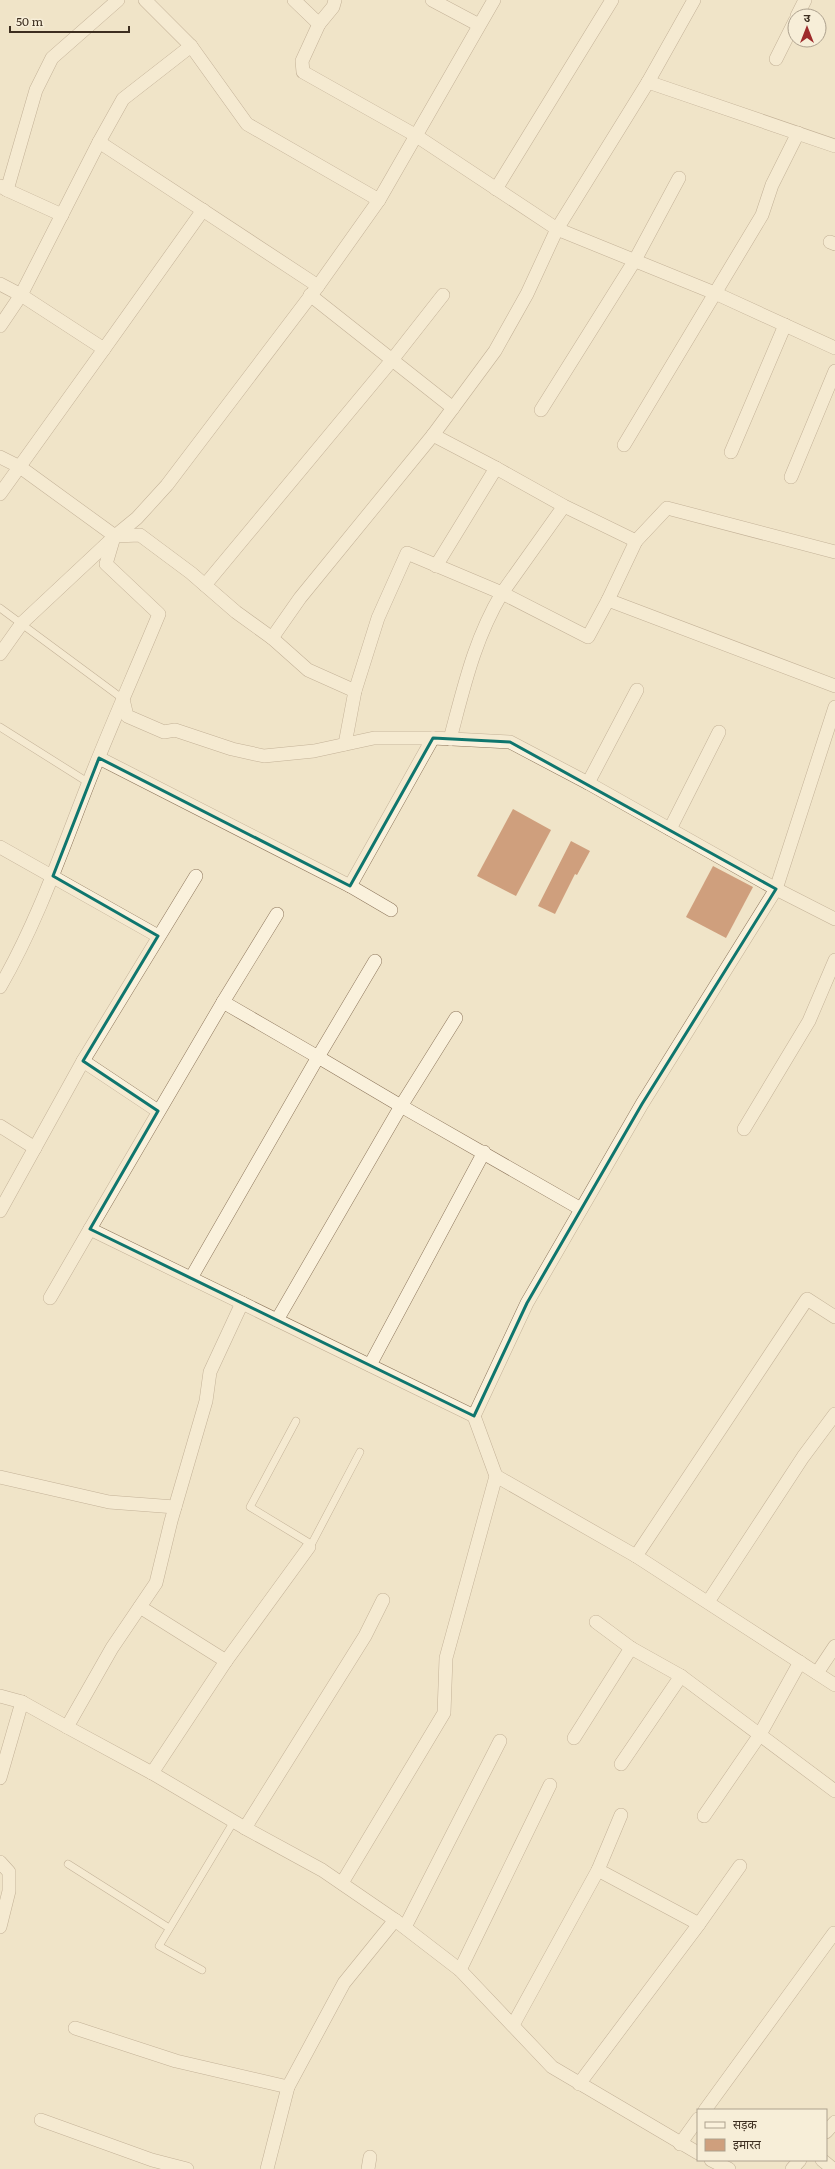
<svg xmlns="http://www.w3.org/2000/svg" width="835" height="2169" viewBox="0 0 835 2169" font-family="Literata,'Noto Sans Devanagari',serif">
	<style>
		.building { fill: #cf9f7d }
		.lines { fill: none; stroke-linecap: round; stroke-linejoin: round }
		.service-casing { stroke: #8d765c; stroke-width: 8 }
		.minor-casing { stroke: #8d765c; stroke-width: 14 }
		.service { stroke: #faf1dc; stroke-width: 7 }
		.minor { stroke: #faf1dc; stroke-width: 13 }
		.marked { fill: none; stroke: #0f766e; stroke-width: 3; stroke-linejoin: round }
	</style>
	<rect width="100%" height="100%" fill="#f0e4c8"/>
	<g class="building">
		<path d="M513 809 551 830 516 896 477 876Z"/>
		<path d="M571 841 590 851 577 875 575 874 555 914 538 906Z"/>
		<path d="M713 866 753 887 726 938 686 917Z"/>
	</g>
	<g class="lines">
		<defs>
			<g id="service">
				<path d="M0 608 123 699"/>
				<path d="M0 727 89 783"/>
				<path d="M296 1421 250 1507 311 1544"/>
				<path d="M310 1547 360 1452"/>
				<path d="M68 1864 169 1928"/>
				<path d="M202 1970 159 1946 234 1821"/>
			</g>
			<g id="minor">
				<path d="M145 0 191 46 247 124 379 200 494 0"/>
				<path d="M294 0 319 24 333 7 335 0"/>
				<path d="M432 0 479 25"/>
				<path d="M797 16 805 0"/>
				<path d="M319 24 302 61 303 72 415 135 557 229 648 82 835 146"/>
				<path d="M776 59 795 21"/>
				<path d="M648 82 694 0"/>
				<path d="M99 142 318 286"/>
				<path d="M0 186 7 190 36 90 52 58 118 0"/>
				<path d="M496 189 612 0"/>
				<path d="M7 190 62 215"/>
				<path d="M830 242 835 244"/>
				<path d="M0 284 21 295 104 349 203 210"/>
				<path d="M310 295 453 408"/>
				<path d="M0 326 21 295 99 142 123 99 191 46"/>
				<path d="M541 410 635 260 679 178"/>
				<path d="M624 445 762 215 772 185 798 133"/>
				<path d="M731 452 785 325"/>
				<path d="M0 457 20 467 115 536 140 535 191 573 236 612 272 638 300 598 433 435"/>
				<path d="M496 468 564 506 636 541 608 600 588 637 502 593 564 506"/>
				<path d="M791 477 835 371"/>
				<path d="M0 494 104 349"/>
				<path d="M636 541 667 508 835 552"/>
				<path d="M436 566 496 468 433 435 495 351 527 294 557 229 717 294 835 348"/>
				<path d="M205 585 392 360 443 295"/>
				<path d="M608 600 835 686"/>
				<path d="M272 638 308 670 355 691"/>
				<path d="M0 654 22 623 115 536 137 518 167 485 318 286 379 200"/>
				<path d="M123 699 127 716 164 732 175 730 232 749 264 756 314 751 374 738H433L510 742 588 783 776 889 835 919"/>
				<path d="M345 744 355 691 378 618 407 553 502 593C474 640 464 687 450 739"/>
				<path d="M99 758 350 886 433 738"/>
				<path d="M588 783 637 690"/>
				<path d="M670 829 719 732"/>
				<path d="M0 847 158 936"/>
				<path d="M350 886 391 910"/>
				<path d="M375 961 318 1057 223 1002 90 1229 474 1416 527 1303 642 1104 776 889 835 707"/>
				<path d="M0 987C37 923 61 853 88 784 110 727 136 670 159 614L106 564 114 537"/>
				<path d="M223 1002 277 914"/>
				<path d="M456 1018 401 1106 581 1209"/>
				<path d="M83 1061 158 1111"/>
				<path d="M0 1126 35 1148"/>
				<path d="M744 1129 809 1021 835 960"/>
				<path d="M0 1211 83 1061 196 876"/>
				<path d="M191 1278 318 1057 401 1106 277 1320"/>
				<path d="M50 1298 90 1229"/>
				<path d="M370 1365 484 1152"/>
				<path d="M496 1476 636 1556 835 1685"/>
				<path d="M0 1477 109 1502 175 1507"/>
				<path d="M636 1556 807 1299 835 1317"/>
				<path d="M708 1602 803 1457 835 1414"/>
				<path d="M140 1607 226 1661"/>
				<path d="M596 1622 631 1648 681 1676 835 1791"/>
				<path d="M817 1673 835 1646"/>
				<path d="M0 1696 22 1702 67 1727 152 1773 245 1828 322 1870 395 1920 460 1970 552 2067 698 2153"/>
				<path d="M67 1727 112 1648 156 1583 171 1521 206 1401 210 1372 242 1303"/>
				<path d="M574 1738 631 1648"/>
				<path d="M621 1764 681 1676"/>
				<path d="M152 1773 226 1661 309 1547"/>
				<path d="M0 1778 22 1702"/>
				<path d="M621 1815 598 1870 699 1924"/>
				<path d="M704 1816 759 1736 800 1662"/>
				<path d="M245 1828 365 1636 383 1600"/>
				<path d="M0 1862 9 1872V1891L0 1927"/>
				<path d="M342 1883 444 1713 446 1658 496 1476 474 1416"/>
				<path d="M405 1927 500 1741"/>
				<path d="M460 1970 550 1785"/>
				<path d="M513 2025 598 1870"/>
				<path d="M75 2028 176 2061 288 2087"/>
				<path d="M579 2084 699 1924 740 1866"/>
				<path d="M705 2110 834 1933"/>
				<path d="M41 2120 152 2160 187 2169"/>
				<path d="M826 2132 835 2122"/>
				<path d="M680 2144 698 2119"/>
				<path d="M711 2160 729 2169"/>
				<path d="M822 2160 833 2169"/>
				<path d="M267 2169 288 2087 344 1983 395 1920"/>
				<path d="M368 2169 370 2157"/>
				<path d="M792 2169 800 2160"/>
			</g>
		</defs>
		<use href="#service" class="service-casing"/>
		<use href="#minor" class="minor-casing"/>
		<use href="#service" class="service"/>
		<use href="#minor" class="minor"/>
	</g>
	<path d="M0 0H835V2169H0ZM433 738 510 742 776 889 642 1104 527 1303 474 1416 90 1229 158 1111 83 1061 158 936 53 876 99 758 350 886Z" fill="#f0e4c8" fill-opacity=".55" fill-rule="evenodd"/>
	<path class="marked" d="M433 738 510 742 776 889 642 1104 527 1303 474 1416 90 1229 158 1111 83 1061 158 936 53 876 99 758 350 886Z"/>
	<rect x="697" y="2109" width="130" height="52" fill="#f7eed8" stroke="#ada18e"/>
	<rect x="705" y="2122" width="20" height="6" fill="#faf1dc" stroke="#ada18e"/>
	<text x="733" y="2129" font-size="12" fill="#3d2e20">सड़क</text>
	<rect x="705" y="2139" width="20" height="12" fill="#cf9f7d" stroke="#ada18e"/>
	<text x="733" y="2149" font-size="12" fill="#3d2e20">इमारत</text>
	<g transform="translate(807 28)"><circle r="19" fill="#f7eed8" stroke="#ada18e"/>
	<path d="M0-3L7 15L0 10L-7 15Z" fill="#9e2a2b"/>
	<text y="-6" font-size="11" font-weight="bold" text-anchor="middle" fill="#3d2e20">उ</text>
	</g>
	<path d="M10 26v6h119v-6" fill="none" stroke="#3d2e20" stroke-width="2"/>
	<text x="16" y="26" font-size="12" fill="#3d2e20" stroke="#f7eed8" stroke-width="3" paint-order="stroke">50 m</text>
</svg>
